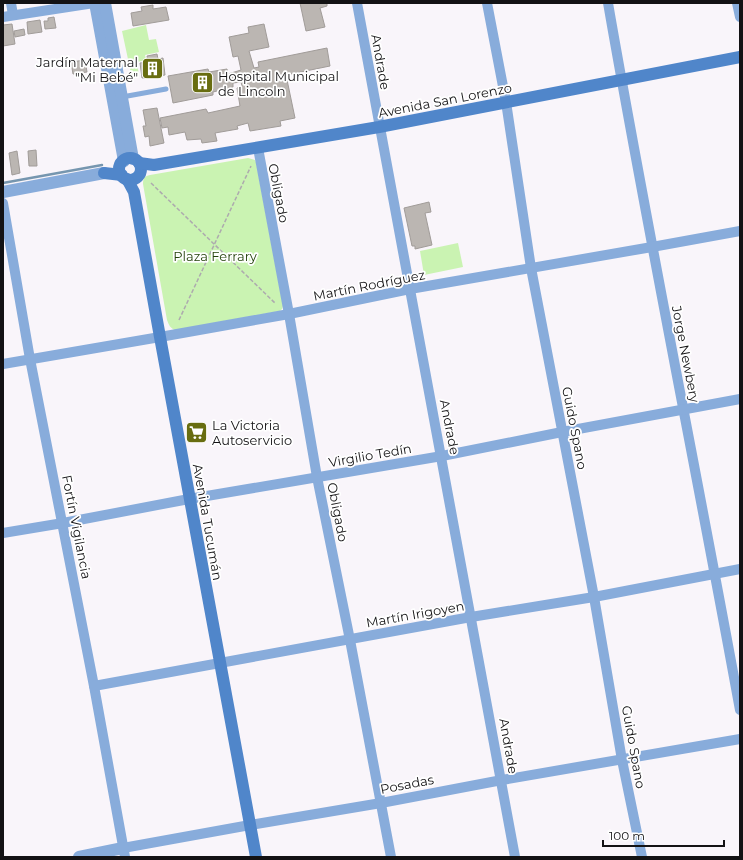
<svg xmlns="http://www.w3.org/2000/svg" width="743" height="860" viewBox="0 0 743 860" font-family="Montserrat,sans-serif">
	<style>
		.green { fill: #caf3b2 }
		.lines { fill: none; stroke-linecap: round; stroke-linejoin: round }
		.stream { stroke: #7696af; stroke-width: 2.5 }
		.building { fill: #bbb6b2; stroke: #a19c99 }
		.path { stroke: #adaaae; stroke-width: 1.5; stroke-dasharray: 4 2; stroke-linecap: butt }
		.service { stroke: #88acdb; stroke-width: 5 }
		.minor { stroke: #88acdb; stroke-width: 10 }
		.tertiary { stroke: #88acdb; stroke-width: 12 }
		.secondary { stroke: #5086ca; stroke-width: 12 }
		.labels { text-anchor: middle; stroke-width: 3.5; stroke-linejoin: round; paint-order: stroke }
		.poi-label { font-size: 13px; fill: #131214; stroke: #fff; text-anchor: start }
		.street-label { font-size: 13px; fill: #131214; stroke: #fff }
		.park-label { font-size: 13px; fill: #23410a; stroke: #fff }
	</style>
	<rect width="100%" height="100%" fill="#f9f5fa"/>
	<g class="green">
		<path d="M146 25 149 40 156 39 159 52 145 55 146 60 137 62 139 76 132 78 122 31Z"/>
		<path d="M248 158 255 160 256 162 283 306 282 309 280 311 175 330C170 328 169 325 167 320L143 184C143 178 145 176 150 175Z"/>
		<path d="M458 243 463 267 424 275 420 251Z"/>
	</g>
	<g class="lines">
		<path class="stream" d="M3 183 102 165"/>
	</g>
	<g class="building">
		<path d="M300 3H327V6L320 8 325 27 306 31Z"/>
		<path d="M153 5V9L166 7 169 20 133 26 131 13 142 11 141 7Z"/>
		<path d="M54 17 56 28 45 29 44 21H48V18Z"/>
		<path d="M40 20 42 32 28 34 27 22Z"/>
		<path d="M12 24 15 44 3 46V25Z"/>
		<path d="M264 24 269 47 249 51 254 68 259 67 258 62 327 48 330 66 286 75 295 118 280 121 281 126 250 131 248 123 237 126 238 129 215 133 217 141 202 143 201 139 187 140 185 132 169 135 168 127 162 128 160 118 206 109 208 113 240 106 237 88 242 86 241 82 233 83V87L213 92V95L173 103 168 76 208 69 209 72 227 69 228 74 241 70 238 56 233 57 229 37 249 33 248 27Z"/>
		<path d="M24 29 25 35 15 37 14 31Z"/>
		<path d="M157 54 158 59 163 58 165 75 142 78 140 63 148 62 147 56Z"/>
		<path d="M85 60 87 72 73 74 71 62Z"/>
		<path d="M157 108 164 143 150 146 149 136 145 137 143 126H146L143 110Z"/>
		<path d="M36 150 37 166H29L28 151Z"/>
		<path d="M17 151 20 173 12 175 9 153Z"/>
		<path d="M429 202 431 212 425 213 432 245 415 249V246H412L404 208Z"/>
	</g>
	<g class="lines">
		<g class="path">
			<path d="M151 183 276 304"/>
			<path d="M179 320 251 166"/>
		</g>
		<path class="service" d="M122 97 166 89"/>
		<g class="minor">
			<path d="M11 3 13 15"/>
			<path d="M357 3C409 288 465 572 515 857"/>
			<path d="M487 3 506 102 531 268 594 597 622 760 642 857"/>
			<path d="M608 3C649 239 697 474 740 710"/>
			<path d="M737 3 740 17"/>
			<path d="M3 17 94 3"/>
			<path d="M258 148 289 314 317 477 350 640 391 857"/>
			<path d="M3 203 30 359 94 686 125 857"/>
			<path d="M3 364 160 337 289 314 410 289 652 247 740 231"/>
			<path d="M3 533 63 523 189 499 442 456 562 432 740 399"/>
			<path d="M94 686 471 617 594 597 740 569"/>
			<path d="M123 848 250 825 381 803 502 780 740 739"/>
		</g>
		<g class="tertiary">
			<path d="M95 3 124 161"/>
			<path d="M105 3 133 159"/>
			<path d="M3 192 104 173"/>
			<path d="M79 857 123 848"/>
		</g>
		<g class="secondary">
			<circle cx="130" cy="169" r="11"/>
			<path d="M139 163 154 165 379 127 740 57"/>
			<path d="M104 173 122 175"/>
			<path d="M127 179 134 192 160 337 256 857"/>
		</g>
	</g>
	<defs>
		<symbol id="building-square" viewBox="-11 -11 22 22"><rect x="-9" y="-9" width="18" height="18" rx="4" fill="#686d10" stroke="#fff"/><path d="M-4-6H4V6H1V3H-1V6H-4ZM-2.5-4.3h1.7v1.8h-1.7ZM.8-4.3h1.7v1.8H.8ZM-2.5-1h1.7V.8h-1.7ZM.8-1h1.7V.8H.8Z" fill="#fff"/></symbol>
		<symbol id="supermarket-square" viewBox="-11 -11 22 22"><rect x="-9" y="-9" width="18" height="18" rx="4" fill="#686d10" stroke="#fff"/><path d="M-6-5.5h2.5l.6 2H6L4.5 2H-2.5L-4.4-4H-6ZM-1.5 3.2a1.3 1.3 0 1 0 .1 0ZM3 3.2a1.3 1.3 0 1 0 .1 0Z" fill="#fff"/></symbol>
	</defs>
	<g fill-rule="evenodd">
		<use href="#building-square" x="140" y="56" width="25" height="25"/>
		<use href="#building-square" x="190" y="70" width="25" height="25"/>
		<use href="#supermarket-square" x="184" y="420" width="25" height="25"/>
	</g>
	<g class="labels">
		<g class="poi-label">
			<text x="138" y="67" text-anchor="end">Jardín Maternal<tspan x="138" dy="15">"Mi Bebé"</tspan></text>
			<text x="218" y="81">Hospital Municipal<tspan x="218" dy="15">de Lincoln</tspan></text>
			<text x="212" y="430">La Victoria<tspan x="212" dy="15">Autoservicio</tspan></text>
		</g>
		<g class="street-label">
			<text transform="translate(381 62) rotate(80)" y="5">Andrade</text>
			<text transform="translate(445 100) rotate(-11)" y="5">Avenida San Lorenzo</text>
			<text transform="translate(279 193) rotate(79)" y="5">Obligado</text>
			<text transform="translate(369 285) rotate(-11)" y="5">Martín Rodríguez</text>
			<text transform="translate(686 354) rotate(79)" y="5">Jorge Newbery</text>
			<text transform="translate(450 427) rotate(79)" y="5">Andrade</text>
			<text transform="translate(575 428) rotate(79)" y="5">Guido Spano</text>
			<text transform="translate(370 455) rotate(-10)" y="5">Virgilio Tedín</text>
			<text transform="translate(338 512) rotate(79)" y="5">Obligado</text>
			<text transform="translate(208 522) rotate(80)" y="5">Avenida Tucumán</text>
			<text transform="translate(77 527) rotate(79)" y="5">Fortín Vigilancia</text>
			<text transform="translate(415 614) rotate(-10)" y="5">Martín Irigoyen</text>
			<text transform="translate(509 746) rotate(80)" y="5">Andrade</text>
			<text transform="translate(634 747) rotate(80)" y="5">Guido Spano</text>
			<text transform="translate(407 784) rotate(-11)" y="5">Posadas</text>
		</g>
		<g class="park-label">
			<text x="215" y="261">Plaza Ferrary</text>
		</g>
	</g>
	<rect width="743" height="860" fill="none" stroke="#131214" stroke-width="8"/>
	<path d="M603 840v6h121v-6" fill="none" stroke="#131214" stroke-width="2"/>
	<text x="609" y="840" font-size="12" fill="#131214" stroke="#ffffff" stroke-width="3" paint-order="stroke">100 m</text>
</svg>
